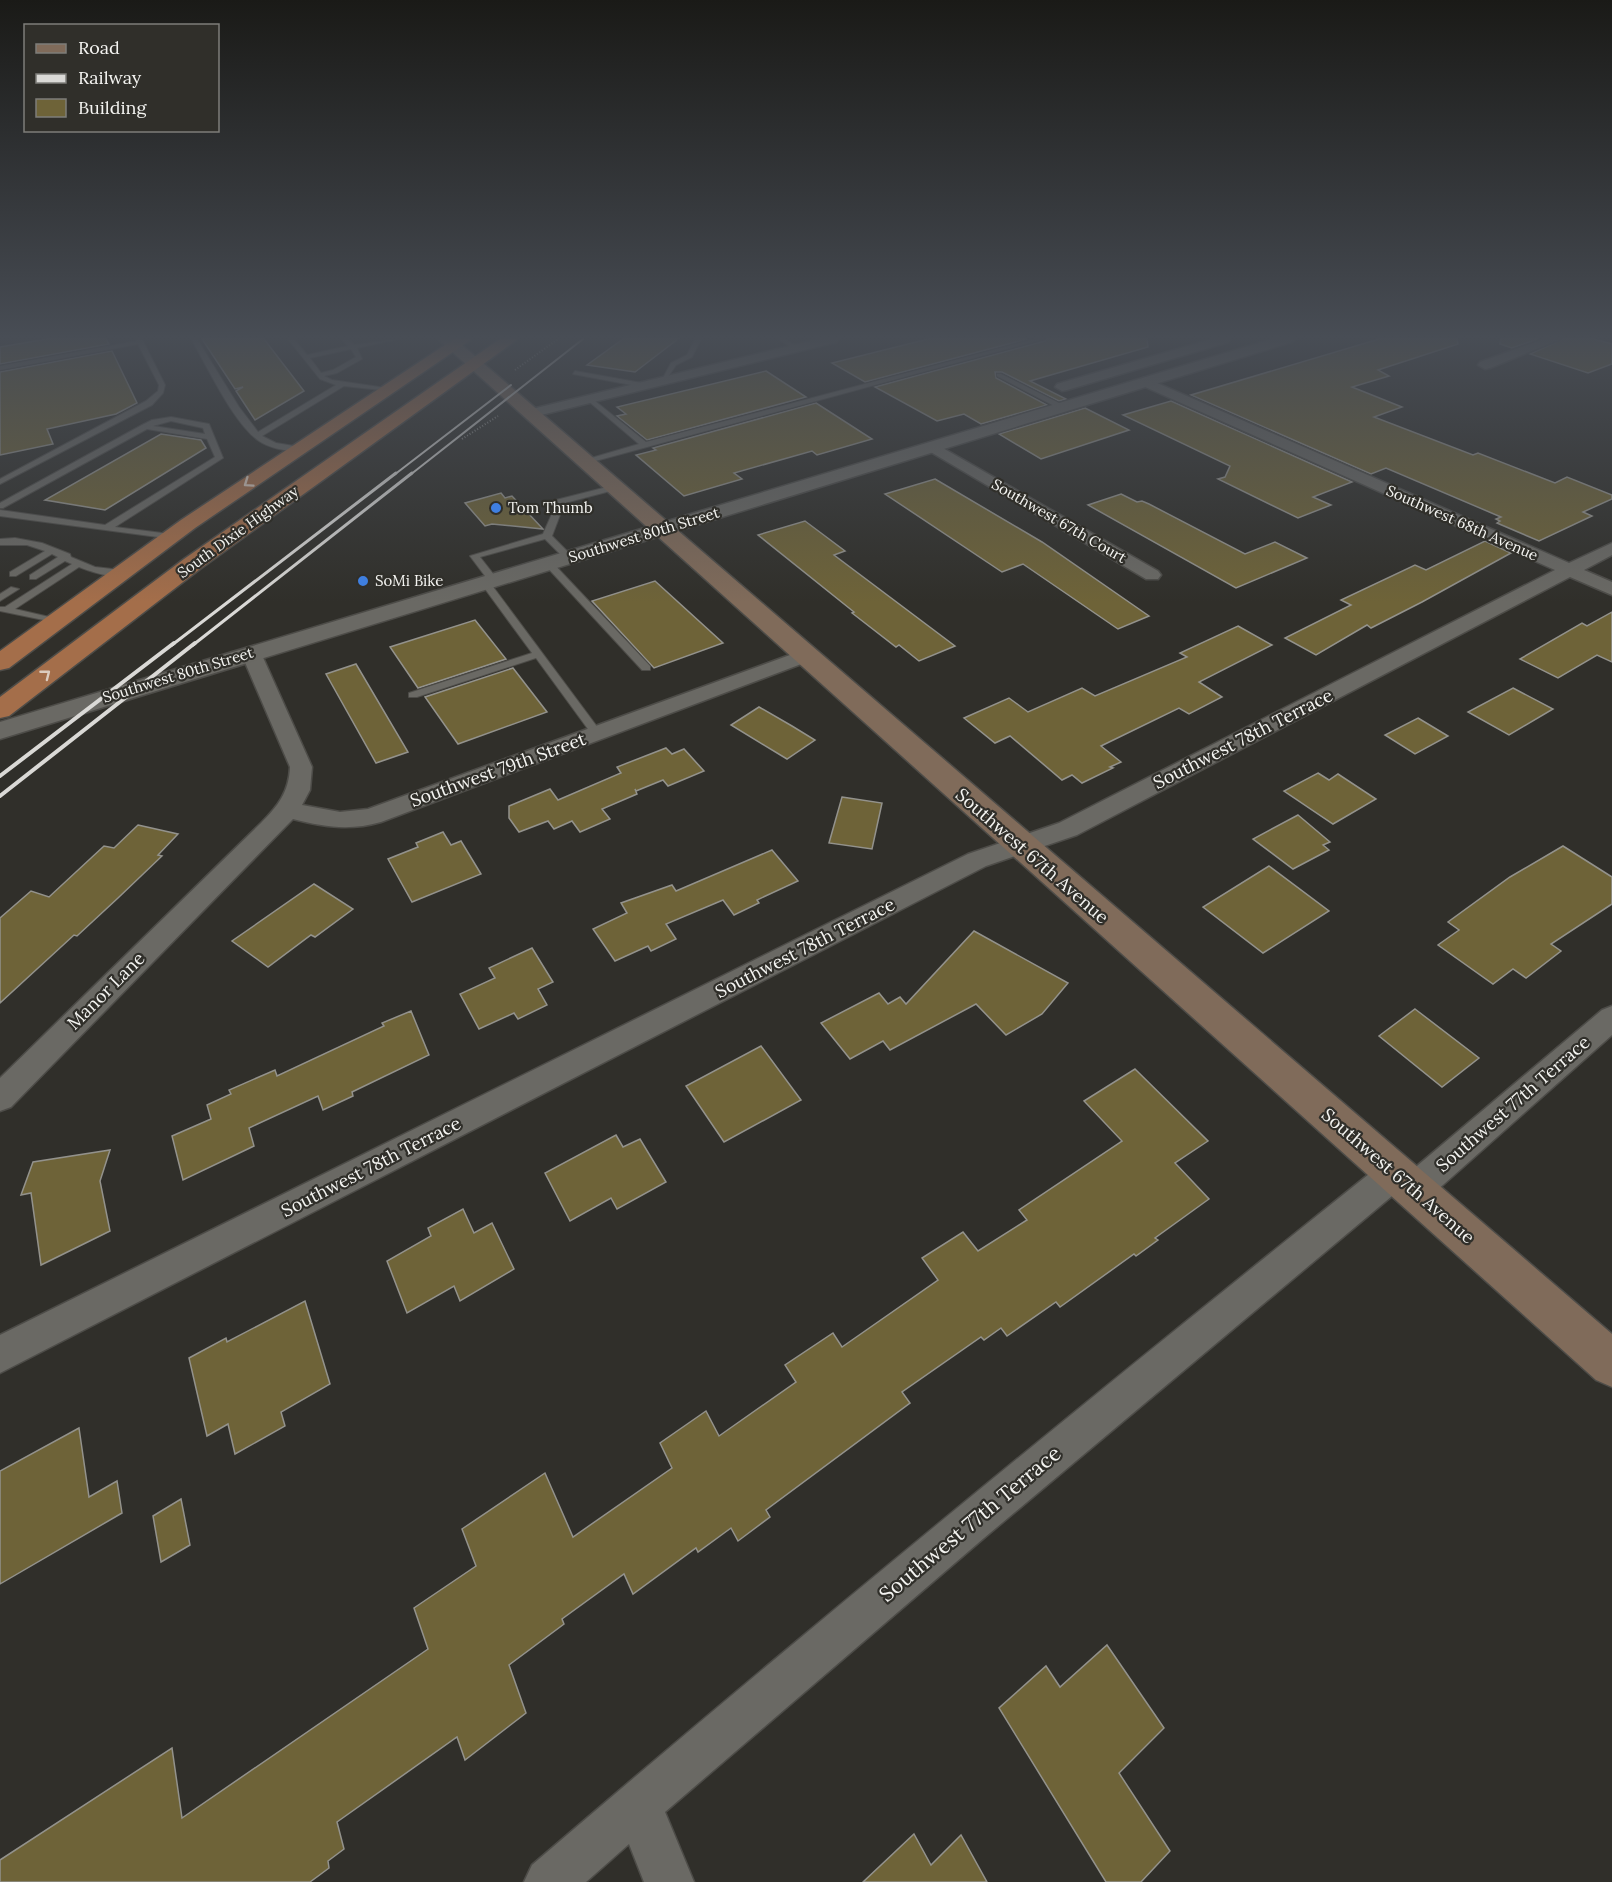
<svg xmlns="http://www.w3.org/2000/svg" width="1612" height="1882" viewBox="0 0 1612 1882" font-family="Lora,serif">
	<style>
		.building { fill: #6e6338; stroke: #93928c; stroke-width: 1.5 }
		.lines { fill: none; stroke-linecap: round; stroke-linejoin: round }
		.service-casing { stroke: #4d4c48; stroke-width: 2 }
		.minor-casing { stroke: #4d4c48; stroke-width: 3 }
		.tertiary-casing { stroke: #4d4c48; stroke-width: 3 }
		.secondary-casing { stroke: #4d4c48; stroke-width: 3 }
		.trunk-casing { stroke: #4d4c48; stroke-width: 3 }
		.path { stroke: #93938f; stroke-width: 2; stroke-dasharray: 1 2; stroke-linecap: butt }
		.service { fill: #6a6964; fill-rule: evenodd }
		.minor { fill: #6a6964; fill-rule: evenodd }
		.tertiary { fill: #6a6964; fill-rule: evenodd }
		.secondary { fill: #806b5a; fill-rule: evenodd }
		.trunk { fill: #a46e4a; fill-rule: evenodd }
		.rail-far2 { stroke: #dad9d6; stroke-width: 2 }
		.rail-far1 { stroke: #dad9d6; stroke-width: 3 }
		.rail { stroke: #dad9d6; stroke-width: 4 }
		.oneway { stroke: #dcccbf }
		.shop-dot { fill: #3f7fe0; stroke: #302f2a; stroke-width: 2 }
		.labels { text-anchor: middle; stroke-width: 4.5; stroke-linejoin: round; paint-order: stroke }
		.far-poi-label { font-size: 15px; fill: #f4f4f1; stroke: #302f2a; text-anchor: start }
		.far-street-label { font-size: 15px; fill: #f4f4f1; stroke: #302f2a }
		.street-label { font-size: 18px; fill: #f4f4f1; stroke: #302f2a }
		.near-street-label { font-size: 21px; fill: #f4f4f1; stroke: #302f2a }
	</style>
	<rect width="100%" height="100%" fill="#302f2a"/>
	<g class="building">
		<path d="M47 339H106L109 344 0 364V347Z"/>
		<path d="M202 339H264L304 391 255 420 236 391 243 387 235 389Z"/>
		<path d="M623 339H678L635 372 587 365Z"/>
		<path d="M928 339H1027L865 382 832 363Z"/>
		<path d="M1046 339H1147L1148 347 1030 381 1066 399 1059 401 1002 372H995L996 378 1047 405 981 424 964 414 937 421 875 387 1045 341Z"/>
		<path d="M1379 339H1457L1458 344 1378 370 1389 376 1352 387 1402 407 1374 417 1473 455 1478 453 1555 483 1567 477 1612 495V499L1583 512 1592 516 1539 541 1497 523 1500 521 1496 519 1501 517 1386 468 1371 474 1191 395Z"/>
		<path d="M1501 339H1538L1512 348 1500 344Z"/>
		<path d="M1563 339H1594L1612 344V364L1588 373 1530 354Z"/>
		<path d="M112 351 137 403 116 414 47 429 53 444 0 455V372Z"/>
		<path d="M766 371 806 397 647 440 617 416 626 414 617 407Z"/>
		<path d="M1171 401 1352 482 1313 497 1331 505 1298 518 1218 479 1225 477 1230 466 1123 415Z"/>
		<path d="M816 403 872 439 817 455 812 451 734 473 742 479 684 496 636 455 656 450 653 448Z"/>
		<path d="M1085 408 1129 430 1041 459 999 434Z"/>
		<path d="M161 434 201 440 206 448 105 510 45 500Z"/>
		<path d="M935 479 1042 542 1149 616 1118 629 1023 564 1002 572 885 494Z"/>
		<path d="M501 493 505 498 512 496 543 529 492 524 485 526 465 503Z"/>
		<path d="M1121 494 1137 502 1142 501 1149 504 1245 554 1275 542 1307 558 1236 588 1088 505Z"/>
		<path d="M805 521 845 551 834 555 955 646 919 661 899 645 896 647 852 613 854 612 758 535Z"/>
		<path d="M1485 541 1511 553 1422 602 1371 628 1367 625 1316 655 1285 638 1351 605 1341 600 1415 565 1426 570Z"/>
		<path d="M655 581 723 643 654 668 592 601Z"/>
		<path d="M1612 612V662L1597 655 1558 678 1520 659 1582 623 1587 626Z"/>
		<path d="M475 620 506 659 418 688 390 647Z"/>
		<path d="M1238 626 1272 645 1199 682 1222 697 1189 714 1179 708 1101 746 1121 762 1110 767 1113 768 1082 783 1072 775 1062 780 1010 736 995 743 964 718 1009 698 1028 712 1082 688 1095 696 1187 657 1180 653Z"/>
		<path d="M356 664 408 752 376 763 326 674Z"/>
		<path d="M513 668 547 712 458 744 425 697Z"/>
		<path d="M1513 688 1553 709 1509 735 1468 712Z"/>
		<path d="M759 707 792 726 815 740 787 759 731 725Z"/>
		<path d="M1418 718 1448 736 1415 754 1385 735Z"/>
		<path d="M666 748 672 754 684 749 704 771 668 786 663 780 636 791 635 789 637 794 602 809 610 819 580 832 572 821 554 829 548 821 519 832 509 818V806L550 789 558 800 621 773 617 767Z"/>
		<path d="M1318 773 1329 780 1338 774 1376 799 1333 824 1284 791Z"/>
		<path d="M842 797 882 803 872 849 829 843Z"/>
		<path d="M1298 815 1330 842 1323 845 1329 850 1293 869 1253 839Z"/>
		<path d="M138 825 178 834 158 855 162 856 118 898 77 936 74 935 0 1003V918L31 891 49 897 104 846 114 848Z"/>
		<path d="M443 832 451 845 461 841 481 874 412 902 388 859 418 847 416 843Z"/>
		<path d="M1563 846 1612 877V904L1551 944 1561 951 1526 978 1513 969 1493 984 1438 945 1459 930 1448 922 1510 877Z"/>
		<path d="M772 850 798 881 757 900 759 903 734 915 723 900 666 924 676 939 651 951 648 946 615 961 593 929 627 913 621 903 672 885 676 891Z"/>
		<path d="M1269 866 1329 911 1263 953 1203 907Z"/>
		<path d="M314 884 353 909 315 937 311 935 268 967 232 941Z"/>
		<path d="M974 931 1068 983 1042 1014 1006 1035 976 1004 890 1050 883 1041 850 1059 821 1023 879 993 888 1004 900 997 906 1004Z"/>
		<path d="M532 948 553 982 538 989 547 1005 518 1019 514 1013 479 1029 460 994 495 978 489 968Z"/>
		<path d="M1415 1009 1479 1058 1442 1087 1379 1036Z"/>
		<path d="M411 1011 429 1055 352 1092 353 1096 323 1110 318 1096 249 1128 254 1146 183 1180 172 1136 211 1119 207 1105 231 1094 229 1090 275 1070 277 1076 384 1026 382 1023Z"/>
		<path d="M761 1046 801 1100 724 1142 686 1086Z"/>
		<path d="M1135 1069 1208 1141 1175 1163 1209 1199 1155 1238 1158 1240 1136 1256 1134 1254 1060 1307 1056 1302 1007 1336 1001 1328 984 1340 981 1337 902 1392 910 1403 766 1510 770 1517 738 1541 731 1528 698 1552 696 1548 633 1594 624 1574 562 1619 564 1624 509 1665 526 1713 465 1760 457 1737 337 1822 344 1849 328 1861 329 1868 310 1882H0V1860L172 1748 182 1818 428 1649 414 1608 476 1566 462 1529 545 1473 573 1537 672 1468 660 1443 706 1411 719 1436 796 1382 785 1365 833 1333 842 1347 938 1280 922 1258 963 1232 978 1251 1027 1220 1019 1210 1122 1141 1084 1101Z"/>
		<path d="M616 1135 623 1147 640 1139 666 1182 617 1209 611 1198 570 1221 545 1173Z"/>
		<path d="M110 1150 100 1181 110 1231 41 1265 31 1193 21 1195 33 1162Z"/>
		<path d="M463 1209 474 1233 492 1223 514 1269 460 1301 454 1286 407 1313 387 1261 431 1236 428 1228Z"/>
		<path d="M305 1301 330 1384 281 1412 285 1426 235 1454 228 1424 207 1436 189 1358 226 1338 227 1342Z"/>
		<path d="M79 1428 89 1497 117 1481 122 1513 0 1584V1471Z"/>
		<path d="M181 1499 190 1545 161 1562 153 1516Z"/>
		<path d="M1107 1645 1164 1728 1119 1773 1170 1851 1141 1882H1106L999 1708 1046 1666 1060 1687Z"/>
		<path d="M914 1834 931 1865 961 1835 987 1882H863Z"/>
	</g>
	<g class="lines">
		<defs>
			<g id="service">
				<path d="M136 339H142L165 385 163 393 152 405 0 484V479L146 401 158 391 159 385 138 344 0 370V366L137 341Z"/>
				<path d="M191 339H197L239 407 258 432 336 385 320 379 288 339H294L307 355 348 346 342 339H348L354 345 398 339 357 348 362 359 337 373 324 376 332 380 393 389 390 391 344 386 262 436 276 443 300 447V451C288 452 269 448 259 441 233 423 208 367 191 339ZM351 349 356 357 333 370 321 373 310 358Z"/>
				<path d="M695 339H701L692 357 676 365 666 380H662L671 363 687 355Z"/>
				<path d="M778 339H785L799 348 794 349Z"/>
				<path d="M1035 339H1044L588 463 581 461 639 444 586 399V397H590L646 442Z"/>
				<path d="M575 371 642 383 645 385 642 387 573 374Z"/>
				<path d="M997 374H1001L1069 408 1062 410 997 376Z"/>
				<path d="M171 417 209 424 223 458 115 527 170 534 174 537 173 539 0 516V510L105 525 215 457 207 439 147 429 3 508H0V503L142 425 152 420ZM171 421 203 428 205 434 153 426Z"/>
				<path d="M615 485H618V489L561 504 563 507 552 536 571 555V559H565L545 539 480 557 498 580 493 583 488 580 601 732V736H593L536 658 417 697H409V693L532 653 480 582 488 580 470 556 543 534 555 507 551 503 552 501Z"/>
				<path d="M15 538 42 543 70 554 71 557 95 567 121 570 126 573C114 580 92 572 79 567L15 609 58 619V623L0 611V607H5L72 564 65 561 36 579H30V575L58 557 52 554 16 576H10V572L45 551 27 545H0V539Z"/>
				<path d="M545 561H551L650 666V670H642L545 565Z"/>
				<path d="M11 587 19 589 0 601V594Z"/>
			</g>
			<g id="minor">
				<path d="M818 339H839L837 342 533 417 526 413 528 410Z"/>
				<path d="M1212 339H1231L1229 342 1067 390 1062 391 1055 387 1057 384Z"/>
				<path d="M1544 339H1561L1490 368 1485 369 1478 365 1480 362Z"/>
				<path d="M1148 379 1569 563 1612 543V555L1584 570 1612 582V595L1570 577 1077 835 986 866 0 1373V1335L968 854 1059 823 1555 570 1143 386 1141 383Z"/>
				<path d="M934 443 1158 571 1161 575 1158 579H1146L929 451 926 448Z"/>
				<path d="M251 647 258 649 261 653 312 767 310 790 302 805 340 812 368 809 798 652H812L815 656 812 660 381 822C350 831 324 827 293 819L11 1107 0 1111V1078L261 823C278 806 289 792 290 767L241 653 244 649Z"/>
				<path d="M1612 1006V1035L1426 1200 1414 1204 1402 1200 1398 1191 984 1538 665 1812 694 1882H644L629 1844 586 1882H524L532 1865C811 1625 1097 1392 1384 1162L1396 1158 1408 1162 1411 1171 1602 1010Z"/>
			</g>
			<path id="tertiary" d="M1272 339H1295L1292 342 0 739V722Z"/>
			<path id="secondary" d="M438 339H455L1612 1334V1387L1596 1380Z"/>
			<g id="trunk">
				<path d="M454 339H472L195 528 9 668 0 670V651L181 520Z"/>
				<path d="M500 339H518L200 569 9 716 0 718V697L184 559Z"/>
			</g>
		</defs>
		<use href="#service" class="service-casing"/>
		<use href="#minor" class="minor-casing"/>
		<use href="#tertiary" class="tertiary-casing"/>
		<use href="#secondary" class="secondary-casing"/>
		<use href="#trunk" class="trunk-casing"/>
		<g class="path">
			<path d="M515 370 558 339"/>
			<path d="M462 439 498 416"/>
		</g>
		<use href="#service" class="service"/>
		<use href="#minor" class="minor"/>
		<use href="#tertiary" class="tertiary"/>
		<use href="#secondary" class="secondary"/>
		<use href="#trunk" class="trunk"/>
		<g class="rail-far2">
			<path d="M394 475 511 385"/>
			<path d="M410 475 583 339"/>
		</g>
		<g class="rail-far1">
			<path d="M172 645 396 473"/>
			<path d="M193 645 412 473"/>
		</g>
		<g class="rail">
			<path d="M0 776 174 643"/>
			<path d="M0 796 195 643"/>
		</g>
	</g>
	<defs><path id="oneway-chevron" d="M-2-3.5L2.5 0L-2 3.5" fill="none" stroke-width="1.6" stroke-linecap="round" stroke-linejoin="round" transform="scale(1.5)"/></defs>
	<g class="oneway">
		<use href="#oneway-chevron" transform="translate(248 483) rotate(145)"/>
		<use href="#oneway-chevron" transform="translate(46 674) rotate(-38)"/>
	</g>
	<linearGradient id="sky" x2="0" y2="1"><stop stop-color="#1a1a17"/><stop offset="0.56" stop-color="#484d55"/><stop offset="1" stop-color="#484d55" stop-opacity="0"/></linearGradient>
	<rect width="1612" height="602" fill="url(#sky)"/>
	<g class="shop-dot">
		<circle cx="496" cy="508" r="6"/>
		<circle cx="363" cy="581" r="6"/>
	</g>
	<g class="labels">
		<g class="far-poi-label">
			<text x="508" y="513">Tom Thumb</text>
			<text x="375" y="586">SoMi Bike</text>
		</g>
		<g class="far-street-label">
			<text transform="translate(1059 521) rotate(30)" y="5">Southwest 67th Court</text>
			<text transform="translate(1462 523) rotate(24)" y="5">Southwest 68th Avenue</text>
			<text transform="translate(238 532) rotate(-36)" y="5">South Dixie Highway</text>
			<text transform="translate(644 535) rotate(-17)" y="5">Southwest 80th Street</text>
			<text transform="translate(178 675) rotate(-17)" y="5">Southwest 80th Street</text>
		</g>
		<g class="street-label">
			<text transform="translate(1243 739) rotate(-27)" y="6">Southwest 78th Terrace</text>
			<text transform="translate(498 770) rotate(-20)" y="6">Southwest 79th Street</text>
			<text transform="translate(1032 856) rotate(41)" y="6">Southwest 67th Avenue</text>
			<text transform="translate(805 948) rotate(-27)" y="6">Southwest 78th Terrace</text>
			<text transform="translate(106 991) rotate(-45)" y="6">Manor Lane</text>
			<text transform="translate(1513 1104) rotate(-41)" y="6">Southwest 77th Terrace</text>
			<text transform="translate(371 1167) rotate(-27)" y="6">Southwest 78th Terrace</text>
			<text transform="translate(1398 1176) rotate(41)" y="6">Southwest 67th Avenue</text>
		</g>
		<g class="near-street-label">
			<text transform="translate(970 1524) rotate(-40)" y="7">Southwest 77th Terrace</text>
		</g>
	</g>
	<rect x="24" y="24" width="195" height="108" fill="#302f2a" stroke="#7e7e7a" stroke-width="1.5"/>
	<rect x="36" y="44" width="30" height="9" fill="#806b5a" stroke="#7e7e7a" stroke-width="1.5"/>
	<text x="78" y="54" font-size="18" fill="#f4f4f1">Road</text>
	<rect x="36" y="74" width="30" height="9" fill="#dad9d6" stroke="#7e7e7a" stroke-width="1.5"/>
	<text x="78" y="84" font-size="18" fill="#f4f4f1">Railway</text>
	<rect x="36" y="99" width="30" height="18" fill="#6e6338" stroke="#7e7e7a" stroke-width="1.5"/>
	<text x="78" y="114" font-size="18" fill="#f4f4f1">Building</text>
</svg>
